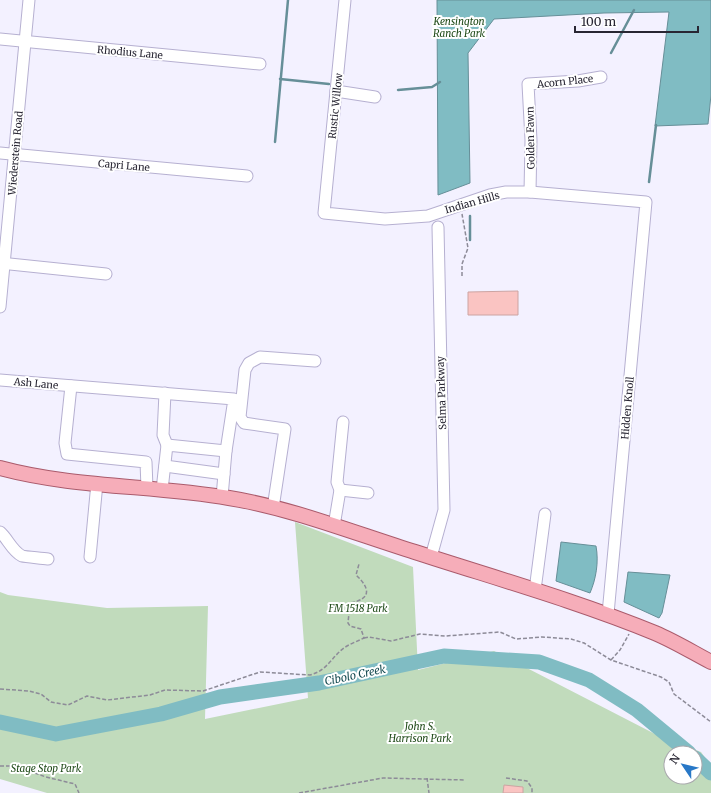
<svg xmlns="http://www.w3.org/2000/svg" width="711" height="793" viewBox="0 0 711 793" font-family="Merriweather,serif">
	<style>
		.green { fill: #c1dbbc; fill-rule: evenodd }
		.water { fill: #80bcc3; stroke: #668f98 }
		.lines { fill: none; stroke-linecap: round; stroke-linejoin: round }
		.stream { stroke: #668f98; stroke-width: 2.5 }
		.river { stroke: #80bcc3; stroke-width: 15 }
		.building { fill: #fac4c2; stroke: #cca4a2 }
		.minor-casing { stroke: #b6b0d1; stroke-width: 13 }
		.major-casing { stroke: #aa5b6c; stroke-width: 16 }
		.path { stroke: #8d8b98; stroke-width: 1.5; stroke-dasharray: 4 2; stroke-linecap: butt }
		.minor { stroke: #fff; stroke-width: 11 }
		.major { stroke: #f6adb9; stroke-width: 14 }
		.labels { text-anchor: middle; stroke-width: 4; stroke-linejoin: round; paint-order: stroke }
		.park-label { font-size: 10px; font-style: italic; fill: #204b19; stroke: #fff }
		.street-label { font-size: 10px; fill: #282633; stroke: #fff }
		.water-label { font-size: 11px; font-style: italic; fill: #174c52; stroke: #fff }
	</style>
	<rect width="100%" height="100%" fill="#f3f1ff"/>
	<path class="green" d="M295 522 413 567 418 670 494 651 655 734 701 752 711 766V793H47L0 779V592L8 595 107 608 208 606 205 719 308 698ZM671 753H695V777H671Z"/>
	<g class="water">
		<path d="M437 0H711V95L708 124 655 126 669 12 604 13 494 19 468 53 470 183 438 195Z"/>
		<path d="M561 542 596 546C599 562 596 579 590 593L556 581Z"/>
		<path d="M628 572 670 575 662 613 659 618 624 602Z"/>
	</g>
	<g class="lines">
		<g class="stream">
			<path d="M611 53 634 10"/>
			<path d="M280 79 329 84"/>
			<path d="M398 90 432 87 440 82"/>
			<path d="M275 142 288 0"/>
			<path d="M649 182 656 125"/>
			<path d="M470 216V240"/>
		</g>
		<g class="river">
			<path d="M0 722 56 734 161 714 220 697 319 683 444 656 539 662 589 680 637 710 689 753"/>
			<path d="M695 758 711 773"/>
		</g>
	</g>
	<g class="building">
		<path d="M518 291V315H468V292Z"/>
		<path d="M504 785 523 787V793H503Z"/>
	</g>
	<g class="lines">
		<defs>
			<g id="minor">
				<path d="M345 0 324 213 385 219 428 216 490 195 506 192H530L646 202 608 614"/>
				<path d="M0 39 260 64"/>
				<path d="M336 91 375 97"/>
				<path d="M0 153 247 176"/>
				<path d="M530 192 531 140 528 84 578 81 601 77"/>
				<path d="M0 263 106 274"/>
				<path d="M0 307 29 0"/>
				<path d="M0 380 234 399 226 451"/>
				<path d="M71 386 65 443 67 454 146 462 147 488"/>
				<path d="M165 393 163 435 167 445"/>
				<path d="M165 466 224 474"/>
				<path d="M162 490 167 445 226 451 222 497"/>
				<path d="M340 490 368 493"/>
				<path d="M273 508 285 429 244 423 240 417 245 370 249 363 260 357 315 361"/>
				<path d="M334 526 340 490 337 482 343 422"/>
				<path d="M0 532C8 539 12 551 22 556 26 557 41 558 48 559"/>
				<path d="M90 557 97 483"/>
				<path d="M431 557 444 510 438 227"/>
				<path d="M535 590 545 514"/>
			</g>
			<path id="major" d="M0 468C74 488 153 485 229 498 291 508 354 533 415 552 495 578 577 601 655 633 674 641 692 652 711 662"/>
		</defs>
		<use href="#minor" class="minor-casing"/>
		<use href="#major" class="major-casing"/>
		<g class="path">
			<path d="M462 276V264L468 248 462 214"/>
			<path d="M364 638 369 637 391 641 420 634 445 636 500 632 516 639 542 637 571 639 584 643 611 660 661 677 669 682 674 694 711 722"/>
			<path d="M611 660 620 650 629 634"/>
			<path d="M0 689 29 691 41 694 51 702 68 705 87 696 107 700 150 695 165 690 203 691 260 672 310 675C329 670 332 655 347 646 352 643 358 641 364 638L361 629 350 626 348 623 350 603C372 599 370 588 356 575L359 564"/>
			<path d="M0 766H15L46 777 75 784 79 793"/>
			<path d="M427 778 429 793"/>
			<path d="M506 778 527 781 532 788V793"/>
			<path d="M299 793 383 778 465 780"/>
		</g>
		<use href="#minor" class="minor"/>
		<use href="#major" class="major"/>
	</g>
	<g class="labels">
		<g class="park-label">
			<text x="459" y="25">Kensington<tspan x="459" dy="12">Ranch Park</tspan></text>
			<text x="358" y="612">FM 1518 Park</text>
			<text x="420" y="730">John S.<tspan x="420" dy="12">Harrison Park</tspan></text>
			<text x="46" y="772">Stage Stop Park</text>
		</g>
		<g class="street-label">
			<text transform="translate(130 52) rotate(5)" y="4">Rhodius Lane</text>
			<text transform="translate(565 81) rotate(-6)" y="4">Acorn Place</text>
			<text transform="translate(335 106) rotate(-84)" y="4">Rustic Willow</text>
			<text transform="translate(530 138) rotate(-91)" y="4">Golden Fawn</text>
			<text transform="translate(15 153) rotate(-85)" y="4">Wiederstein Road</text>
			<text transform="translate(124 165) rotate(5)" y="4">Capri Lane</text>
			<text transform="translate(472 202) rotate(-16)" y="4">Indian Hills</text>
			<text transform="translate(36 383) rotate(5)" y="4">Ash Lane</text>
			<text transform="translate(441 393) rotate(-92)" y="4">Selma Parkway</text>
			<text transform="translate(627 408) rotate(-85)" y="4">Hidden Knoll</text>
		</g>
		<g class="water-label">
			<text transform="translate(355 675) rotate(-12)" y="4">Cibolo Creek</text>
		</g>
	</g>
	<g transform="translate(683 765) rotate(305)"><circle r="19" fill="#ffffff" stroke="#a9a8ad"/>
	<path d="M0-3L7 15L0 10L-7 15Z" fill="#2878c7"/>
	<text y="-6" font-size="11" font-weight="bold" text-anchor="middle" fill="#282633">N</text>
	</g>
	<path d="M575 26v6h123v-6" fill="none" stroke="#282633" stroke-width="2"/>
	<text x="581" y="26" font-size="12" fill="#282633" stroke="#ffffff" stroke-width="3" paint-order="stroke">100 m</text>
</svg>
